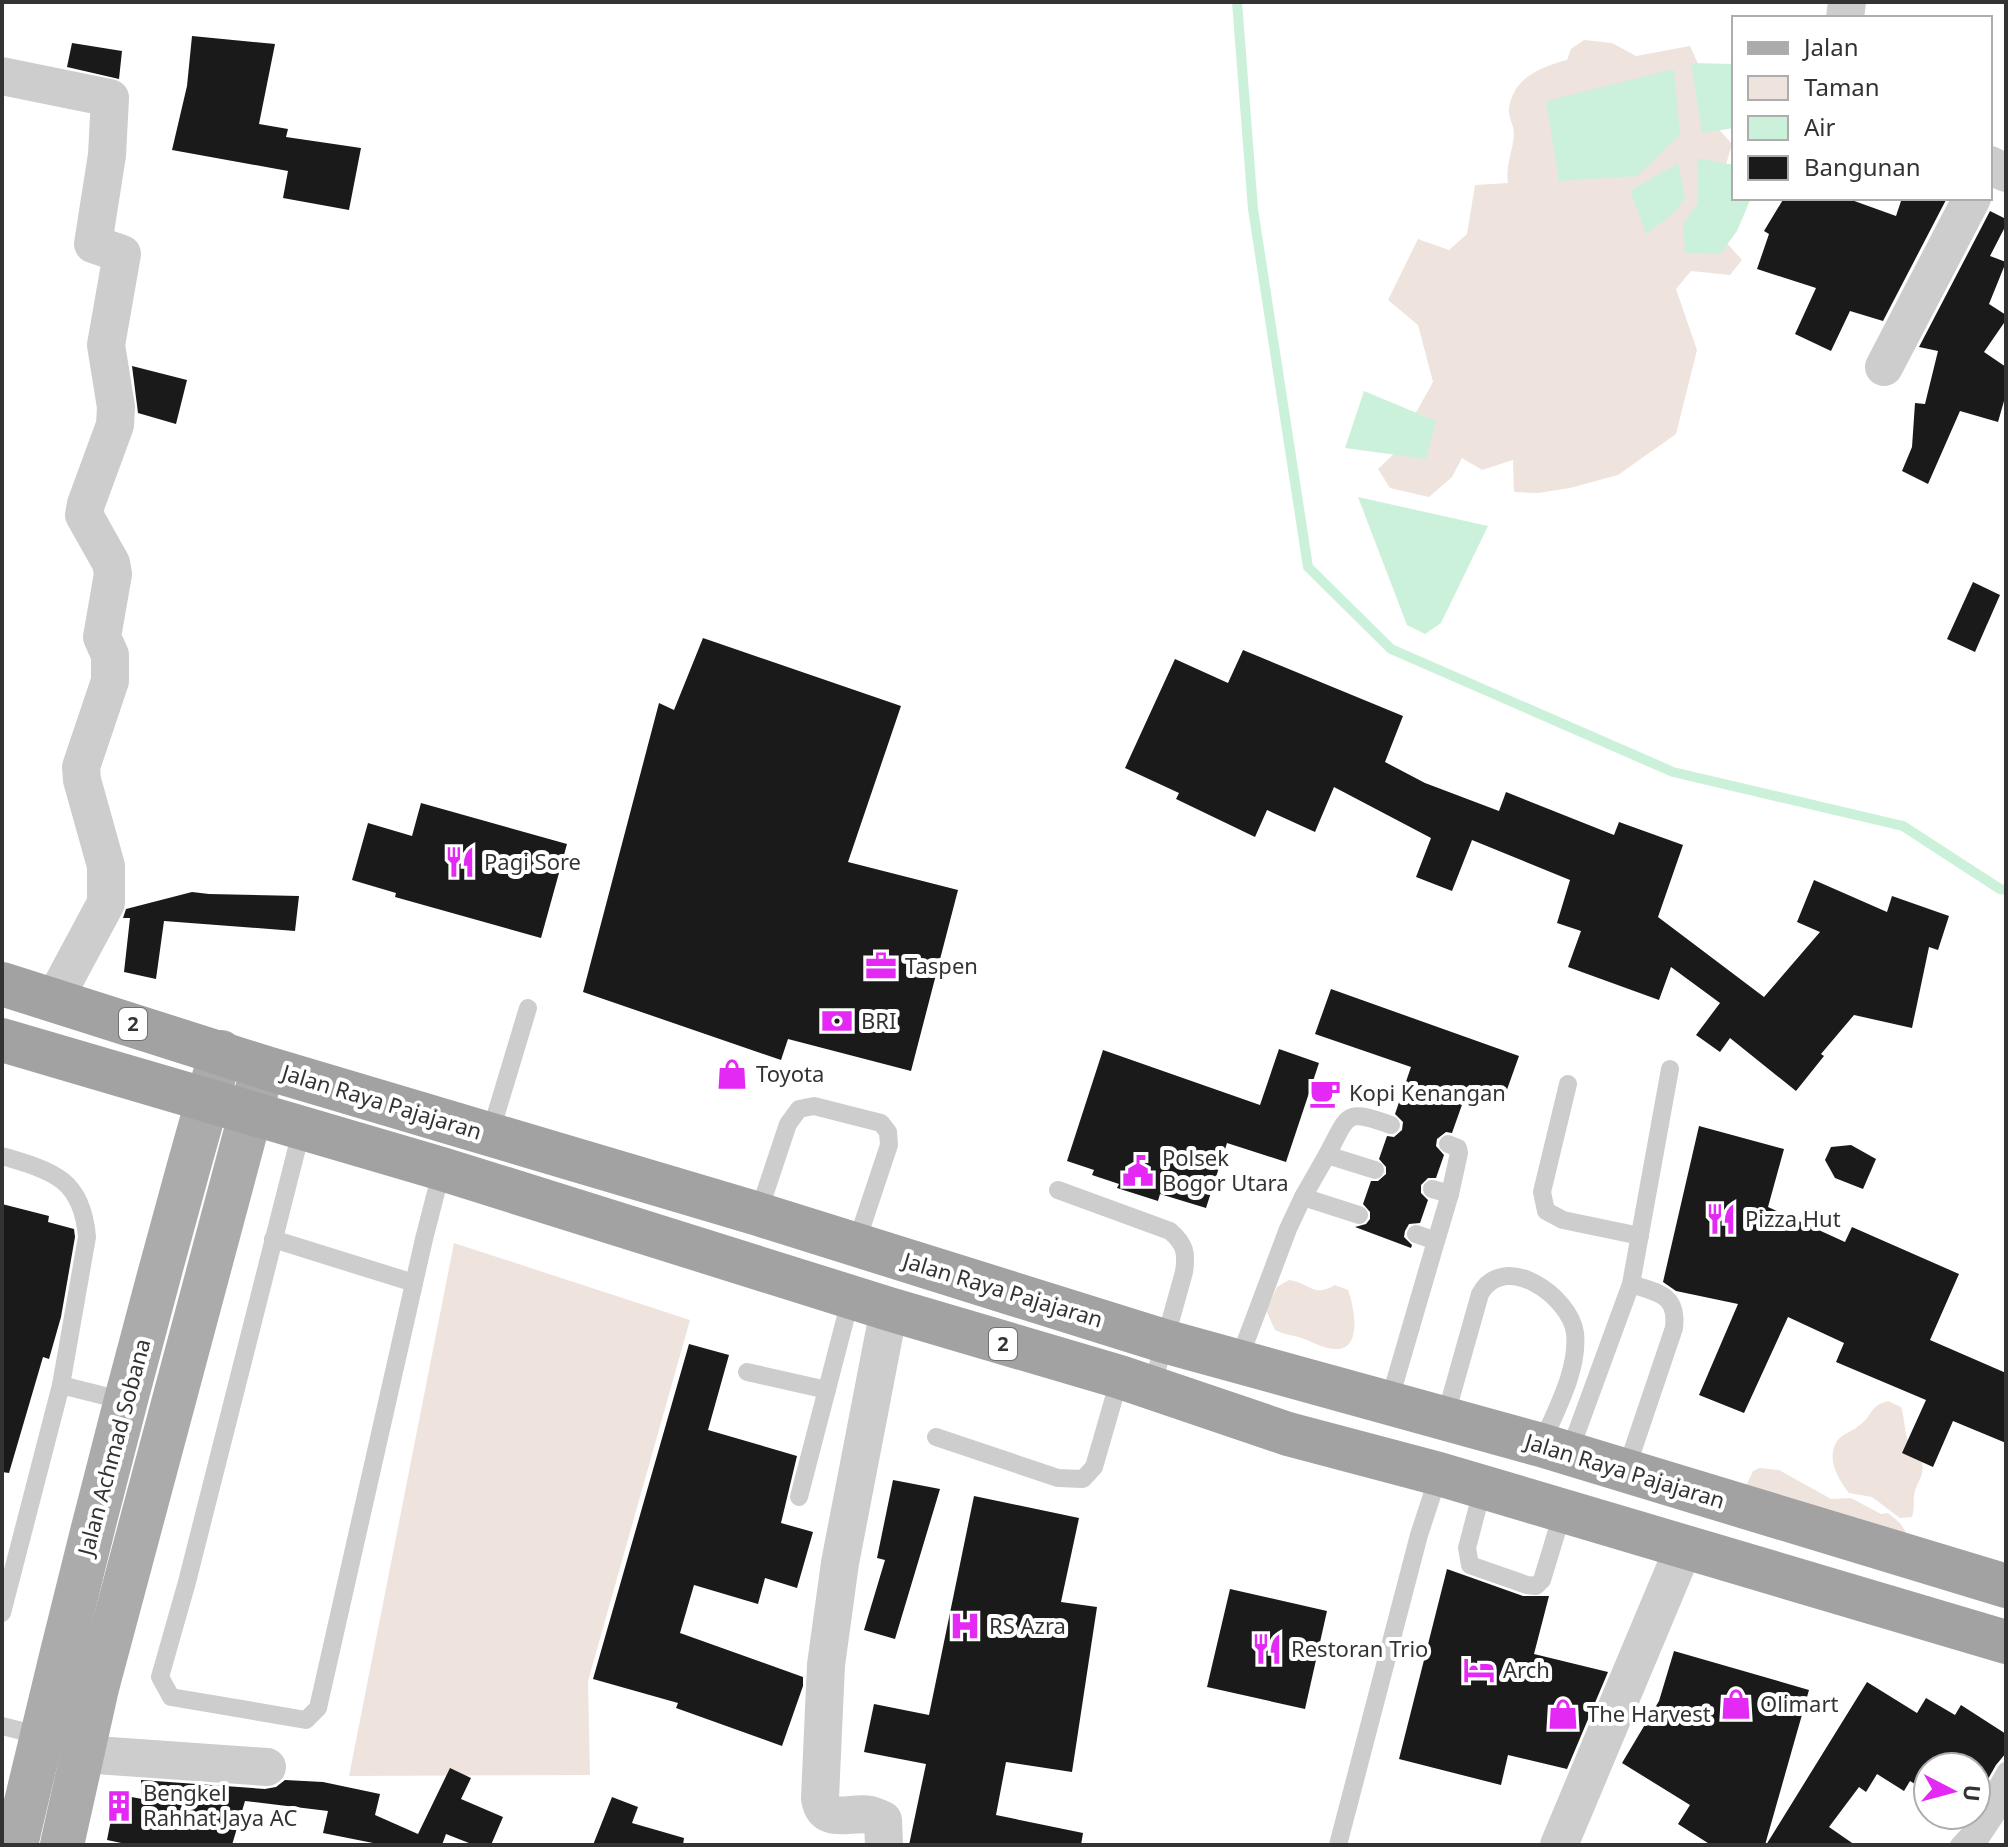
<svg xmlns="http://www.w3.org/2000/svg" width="2008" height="1847" viewBox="0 0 2008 1847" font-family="'Noto Sans',sans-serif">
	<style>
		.green { fill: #eee4dd }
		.water { fill: #ccf1da }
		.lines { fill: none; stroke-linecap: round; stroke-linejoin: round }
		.stream { stroke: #ccf1da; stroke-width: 10 }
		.building { fill: #1a1a1a }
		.service { stroke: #cdcdcd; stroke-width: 18 }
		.minor { stroke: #cdcdcd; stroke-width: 38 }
		.primary { stroke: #ababab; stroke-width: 44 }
		.trunk { stroke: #a2a2a2; stroke-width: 44 }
		.labels { text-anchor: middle; stroke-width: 8; stroke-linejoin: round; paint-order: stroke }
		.shield { fill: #fff; stroke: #707070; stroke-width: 2 }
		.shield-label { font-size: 20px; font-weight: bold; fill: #333 }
		.poi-label { font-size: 22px; fill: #333; stroke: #fff; text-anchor: start }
		.street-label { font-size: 22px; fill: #333; stroke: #fff }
	</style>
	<rect width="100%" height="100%" fill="#fff"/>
	<g class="green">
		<path d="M1584 40 1612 43 1636 56 1690 46 1705 79 1706 115 1732 144 1709 223 1742 260 1730 275 1691 271 1676 289 1697 350 1676 434 1618 475 1570 488 1538 493 1514 492 1513 460 1482 470 1462 458 1452 477 1429 497 1390 488 1378 469 1402 446 1409 425 1433 382 1418 325 1388 300 1418 239 1449 250 1467 234 1475 185 1508 183C1505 165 1513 152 1514 134 1514 126 1508 117 1509 109 1513 78 1540 67 1567 60L1571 49Z"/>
		<path d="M454 1243 690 1320 588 1681 590 1775 349 1776Z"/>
		<path d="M1289 1280C1311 1283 1312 1298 1335 1285L1348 1290C1354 1306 1363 1350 1336 1349 1323 1349 1311 1341 1299 1337 1290 1335 1283 1334 1275 1330L1266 1310 1277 1287Z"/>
		<path d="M1888 1401 1901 1407C1907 1427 1903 1446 1922 1461 1925 1479 1916 1481 1914 1496 1913 1504 1915 1508 1912 1517L1900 1518 1872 1497 1849 1493C1838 1479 1825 1457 1838 1440 1844 1433 1853 1431 1860 1425 1874 1414 1868 1407 1888 1401Z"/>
		<path d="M1759 1468 1779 1470 1831 1499 1851 1498 1881 1514 1888 1513 1900 1523 1907 1534 1744 1490 1753 1471Z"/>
	</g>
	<g class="water">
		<path d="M1691 63 1734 64V128L1702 133Z"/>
		<path d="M1674 69 1680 135 1637 176 1559 181 1546 101Z"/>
		<path d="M1697 158 1734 165V198H1751L1737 231 1720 254 1685 253 1683 224 1698 203Z"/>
		<path d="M1678 163 1685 197 1674 213 1646 234 1630 191Z"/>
		<path d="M1364 391 1436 421 1426 459 1345 448Z"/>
		<path d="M1358 497 1488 526 1441 623 1425 634 1407 625Z"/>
	</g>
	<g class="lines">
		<path class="stream" d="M1237 2 1253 209 1308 567 1391 649 1673 772 1903 826 2000 889 2006 890"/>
	</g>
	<g class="building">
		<path d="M192 36 275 44 259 124 288 129 286 137 361 148 349 210 283 198 288 171 172 150 187 86Z"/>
		<path d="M72 43 122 51 119 79 67 67Z"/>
		<path d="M1784 198H1846L1896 216 1902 198H1947L1883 321 1850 311 1831 351 1795 334 1816 288 1757 269 1769 234 1764 231Z"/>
		<path d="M1990 211 2006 219V225L1990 256 2006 262 1989 304 2006 315V320L1984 352 2006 367V394L1998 422 1960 411 1928 484 1902 471 1912 447 1915 403 1925 404 1938 351 1919 347Z"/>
		<path d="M132 366 187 380 176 424 138 413Z"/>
		<path d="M1973 582 2000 595 1975 652 1947 639Z"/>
		<path d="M703 638 901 706 848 862 958 890 911 1071 788 1039 781 1060 583 992 659 703 674 710Z"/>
		<path d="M1243 650 1403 716 1385 762 1425 783 1499 811 1506 792 1614 835 1619 822 1683 845 1658 917 1764 997 1820 932 1797 922 1814 880 1887 912 1892 896 1949 916 1938 950 1929 947 1912 1028 1854 1015 1821 1054 1824 1056 1796 1091 1730 1038 1720 1052 1696 1035 1720 1003 1671 967 1659 1000 1568 967 1581 931 1557 923 1570 880 1472 840 1452 891 1416 877 1431 838 1334 787 1315 832 1267 810 1255 837 1176 799 1179 793 1125 768 1175 659 1228 683Z"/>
		<path d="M421 803 567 844 541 938 395 897 396 893 352 880 368 823 412 836Z"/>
		<path d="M192 892 209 894 299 896 295 931 164 921 156 979 124 972 130 918H123L126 909Z"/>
		<path d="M1331 989 1519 1056 1504 1098 1469 1085 1452 1133 1446 1132 1437 1139 1436 1146 1444 1155 1436 1178H1428L1421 1185V1193L1428 1200 1420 1223 1409 1224 1405 1231 1404 1237 1412 1245 1411 1248 1355 1227 1366 1224 1370 1219V1212L1363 1204 1371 1181H1378L1386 1174V1167L1379 1159 1387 1136 1394 1137 1402 1130 1403 1122 1395 1114 1411 1067 1315 1034Z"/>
		<path d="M1279 1049 1319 1063 1286 1162 1227 1143 1206 1208 1160 1194 1158 1201 1117 1188 1119 1184 1092 1175 1094 1170 1067 1161 1103 1050 1260 1105Z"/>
		<path d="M1699 1126 1784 1149 1768 1207 1845 1242 1852 1227 1959 1274 1930 1340 2006 1373V1443L1953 1421 1933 1467 1902 1453 1926 1400 1836 1362 1844 1343 1788 1317 1744 1413 1699 1395 1738 1304 1676 1291 1663 1282Z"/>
		<path d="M1851 1145 1876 1159 1863 1189 1835 1178 1825 1160 1831 1147Z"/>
		<path d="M2 1204 49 1216 48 1222 74 1229 75 1237 61 1317 49 1359 43 1357 9 1473 2 1472Z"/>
		<path d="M689 1344 729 1355 708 1430 797 1456 781 1523 813 1532 797 1588 765 1578 758 1604 694 1585 680 1633 803 1677V1686L782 1746 676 1708 678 1703 593 1679Z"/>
		<path d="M893 1480 940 1489 895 1639 864 1630 885 1560 877 1558Z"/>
		<path d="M974 1496 1079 1518 1061 1602 1097 1607 1072 1772 1006 1762 996 1815 1083 1833 1081 1845H909L926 1764 864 1752 874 1704 929 1715Z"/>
		<path d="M1447 1569 1523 1596H1549L1534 1654 1608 1672 1567 1769 1508 1755 1501 1785 1399 1759Z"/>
		<path d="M1230 1589 1327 1611 1305 1709 1207 1687Z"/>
		<path d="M1674 1651 1809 1690 1765 1845H1711L1678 1824 1690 1805 1622 1763 1659 1701Z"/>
		<path d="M1867 1682 1917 1713 1926 1698 1955 1715 1961 1705 2006 1734V1753L1996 1765 1976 1800V1767H1928V1792L1910 1781 1904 1791 1877 1774 1866 1792 1859 1787 1829 1827 1855 1845H1766Z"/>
		<path d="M450 1768 471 1778 461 1799 503 1817 491 1845H474L446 1834 442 1845H383L323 1833 328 1811 245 1801 232 1845H131L107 1840 116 1794 142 1799 141 1780 265 1789 276 1787 285 1780 323 1782 380 1794 375 1815 418 1834Z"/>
		<path d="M612 1797 638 1807 632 1823 684 1838 683 1845H593Z"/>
	</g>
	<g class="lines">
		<g class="service">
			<path d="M1568 1084 1542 1192 1546 1211 1563 1220 1640 1236"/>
			<path d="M302 1128 187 1582 160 1677 171 1697 306 1720 318 1708 424 1239 442 1169"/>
			<path d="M490 1134 528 1008"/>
			<path d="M1448 1144 1458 1148 1459 1153 1450 1194"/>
			<path d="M1327 1155C1349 1114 1344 1108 1391 1125"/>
			<path d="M2 1156C52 1171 82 1178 87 1237L61 1385 2 1613"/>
			<path d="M1432 1189 1450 1194 1436 1241"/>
			<path d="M1058 1190 1170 1231C1185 1244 1187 1253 1184 1272L1152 1387"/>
			<path d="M1303 1197 1327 1155 1375 1170"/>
			<path d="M758 1214 788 1124 799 1109 814 1106 881 1123 888 1132 889 1145 856 1244"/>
			<path d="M273 1239 414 1283"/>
			<path d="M1238 1362 1288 1229 1303 1197 1359 1215"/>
			<path d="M747 1372 827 1390"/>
			<path d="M61 1385 125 1401"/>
			<path d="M1389 1402 1436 1241 1416 1234"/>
			<path d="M1445 1418 1480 1294C1504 1250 1570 1296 1575 1333 1579 1370 1555 1412 1541 1445"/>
			<path d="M936 1437 1058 1478 1083 1479 1094 1467 1120 1377"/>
			<path d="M1569 1453 1631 1284 1670 1069"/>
			<path d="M1626 1470 1674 1328C1678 1294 1658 1293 1631 1284"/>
			<path d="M1483 1487 1467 1548 1470 1565 1527 1585 1536 1586 1542 1580 1563 1511"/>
			<path d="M799 1497 851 1297"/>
			<path d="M2 1726 42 1736"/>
			<path d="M1338 1845 1419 1535 1439 1474"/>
			<path d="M1959 1845 1972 1831 2006 1771"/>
			<path d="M1976 1845 2006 1800"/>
		</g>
		<g class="minor">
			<path d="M1845 18 1847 2"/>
			<path d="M2 76 110 98 107 155 93 244 122 254 106 345 116 407 115 425 86 504 84 515 111 563 113 574 102 637 110 655V681L81 767 82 780 106 866V903L54 1000"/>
			<path d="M1990 165 2006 173"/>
			<path d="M1884 367 1972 198"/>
			<path d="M82 1754 267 1767"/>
			<path d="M884 1845 883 1820C878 1818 875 1816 870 1815 851 1811 824 1826 820 1798L826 1665 840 1563 889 1309"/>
			<path d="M1559 1845 1684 1547"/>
		</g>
		<g class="primary">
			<path d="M16 1845C78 1579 146 1315 221 1052"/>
			<path d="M62 1845 97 1688 263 1067"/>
		</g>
		<g class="trunk">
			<path d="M2 984 263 1067 758 1214 1164 1341 1541 1445 2006 1586"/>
			<path d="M2 1040 442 1169 889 1309 1120 1377 1288 1434 1439 1474 2006 1642"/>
		</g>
	</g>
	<defs>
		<symbol id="restaurant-bare" viewBox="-9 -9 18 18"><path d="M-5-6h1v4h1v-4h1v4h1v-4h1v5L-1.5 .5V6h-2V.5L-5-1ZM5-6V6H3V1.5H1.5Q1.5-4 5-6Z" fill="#e429f5" stroke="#fff" stroke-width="2.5" paint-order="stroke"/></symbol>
		<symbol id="office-bare" viewBox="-9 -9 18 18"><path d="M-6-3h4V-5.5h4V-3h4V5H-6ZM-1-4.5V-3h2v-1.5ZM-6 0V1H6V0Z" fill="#e429f5" stroke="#fff" stroke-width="2.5" paint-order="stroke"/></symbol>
		<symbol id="bank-bare" viewBox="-9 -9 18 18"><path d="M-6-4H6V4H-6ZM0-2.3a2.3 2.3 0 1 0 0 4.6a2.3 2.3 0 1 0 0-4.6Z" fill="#e429f5" stroke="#fff" stroke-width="2.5" paint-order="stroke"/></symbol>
		<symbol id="shop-bare" viewBox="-9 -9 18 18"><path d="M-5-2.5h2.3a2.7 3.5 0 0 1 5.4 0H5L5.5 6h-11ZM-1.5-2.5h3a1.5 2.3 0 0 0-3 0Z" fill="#e429f5" stroke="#fff" stroke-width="2.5" paint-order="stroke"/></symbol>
		<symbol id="cafe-bare" viewBox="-9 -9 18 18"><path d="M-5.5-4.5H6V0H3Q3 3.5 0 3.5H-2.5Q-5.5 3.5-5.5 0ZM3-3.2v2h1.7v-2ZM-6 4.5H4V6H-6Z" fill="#e429f5" stroke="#fff" stroke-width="2.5" paint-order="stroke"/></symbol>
		<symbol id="civic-bare" viewBox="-9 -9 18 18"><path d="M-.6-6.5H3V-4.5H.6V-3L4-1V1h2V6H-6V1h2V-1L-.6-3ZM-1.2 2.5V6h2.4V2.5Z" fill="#e429f5" stroke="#fff" stroke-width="2.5" paint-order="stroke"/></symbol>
		<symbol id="hospital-bare" viewBox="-9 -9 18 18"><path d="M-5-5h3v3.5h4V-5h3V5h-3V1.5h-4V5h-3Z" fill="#e429f5" stroke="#fff" stroke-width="2.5" paint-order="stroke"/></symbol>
		<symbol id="hotel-bare" viewBox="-9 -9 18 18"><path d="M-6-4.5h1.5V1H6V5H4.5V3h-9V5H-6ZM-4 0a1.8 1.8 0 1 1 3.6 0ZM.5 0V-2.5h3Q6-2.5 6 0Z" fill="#e429f5" stroke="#fff" stroke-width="2.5" paint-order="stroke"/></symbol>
		<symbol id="building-bare" viewBox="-9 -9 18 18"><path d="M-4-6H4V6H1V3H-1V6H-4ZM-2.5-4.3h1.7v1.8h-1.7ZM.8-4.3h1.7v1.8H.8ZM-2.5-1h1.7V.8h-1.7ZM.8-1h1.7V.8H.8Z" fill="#e429f5" stroke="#fff" stroke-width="2.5" paint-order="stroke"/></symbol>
	</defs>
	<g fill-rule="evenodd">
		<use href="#restaurant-bare" x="438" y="840" width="44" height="44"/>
		<use href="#office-bare" x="859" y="944" width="44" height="44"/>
		<use href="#bank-bare" x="815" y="999" width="44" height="44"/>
		<use href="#shop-bare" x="710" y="1052" width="44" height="44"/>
		<use href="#cafe-bare" x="1303" y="1071" width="44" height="44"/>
		<use href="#civic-bare" x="1116" y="1149" width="44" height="44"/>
		<use href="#restaurant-bare" x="1699" y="1197" width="44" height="44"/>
		<use href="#hospital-bare" x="943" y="1604" width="44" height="44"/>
		<use href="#restaurant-bare" x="1245" y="1627" width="44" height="44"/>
		<use href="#hotel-bare" x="1457" y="1648" width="44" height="44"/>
		<use href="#shop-bare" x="1714" y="1682" width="44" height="44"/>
		<use href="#shop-bare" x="1541" y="1692" width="44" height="44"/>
		<use href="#building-bare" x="97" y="1784" width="44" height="44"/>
	</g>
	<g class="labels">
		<g class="shield">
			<rect x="119" y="1008" width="28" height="32" rx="6"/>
			<rect x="989" y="1328" width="28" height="32" rx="6"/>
		</g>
		<g class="shield-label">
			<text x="133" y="1031">2</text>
			<text x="1003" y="1351">2</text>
		</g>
		<g class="poi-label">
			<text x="484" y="870">Pagi Sore</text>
			<text x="905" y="974">Taspen</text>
			<text x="861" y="1029">BRI</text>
			<text x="756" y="1082">Toyota</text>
			<text x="1349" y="1101">Kopi Kenangan</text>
			<text x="1162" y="1166">Polsek<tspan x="1162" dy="25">Bogor Utara</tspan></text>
			<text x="1745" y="1227">Pizza Hut</text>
			<text x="989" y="1634">RS Azra</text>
			<text x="1291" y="1657">Restoran Trio</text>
			<text x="1503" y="1678">Arch</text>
			<text x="1760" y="1712">Olimart</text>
			<text x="1587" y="1722">The Harvest</text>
			<text x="143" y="1801">Bengkel<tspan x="143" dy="25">Rahhat Jaya AC</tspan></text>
		</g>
		<g class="street-label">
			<text transform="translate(382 1102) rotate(17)" y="8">Jalan Raya Pajajaran</text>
			<text transform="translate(1003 1290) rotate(17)" y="8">Jalan Raya Pajajaran</text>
			<text transform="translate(114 1447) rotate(-75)" y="8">Jalan Achmad Sobana</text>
			<text transform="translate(1625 1471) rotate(17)" y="8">Jalan Raya Pajajaran</text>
		</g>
	</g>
	<rect width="2008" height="1847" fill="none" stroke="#333333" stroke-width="8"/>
	<rect x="1732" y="16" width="260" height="184" fill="#ffffff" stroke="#adadad" stroke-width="2"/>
	<rect x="1748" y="42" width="40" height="12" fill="#ababab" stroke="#adadad" stroke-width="2"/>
	<text x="1804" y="56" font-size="24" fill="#333333">Jalan</text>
	<rect x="1748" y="76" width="40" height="24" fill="#eee4dd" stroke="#adadad" stroke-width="2"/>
	<text x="1804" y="96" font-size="24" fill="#333333">Taman</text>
	<rect x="1748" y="116" width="40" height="24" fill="#ccf1da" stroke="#adadad" stroke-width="2"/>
	<text x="1804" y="136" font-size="24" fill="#333333">Air</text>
	<rect x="1748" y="156" width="40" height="24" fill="#1a1a1a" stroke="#adadad" stroke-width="2"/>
	<text x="1804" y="176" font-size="24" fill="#333333">Bangunan</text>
	<g transform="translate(1952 1791) rotate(96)"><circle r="38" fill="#ffffff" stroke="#adadad" stroke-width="2"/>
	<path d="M0-6L14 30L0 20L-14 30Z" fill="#e429f5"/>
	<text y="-12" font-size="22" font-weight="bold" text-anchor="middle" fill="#333333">U</text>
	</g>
</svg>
